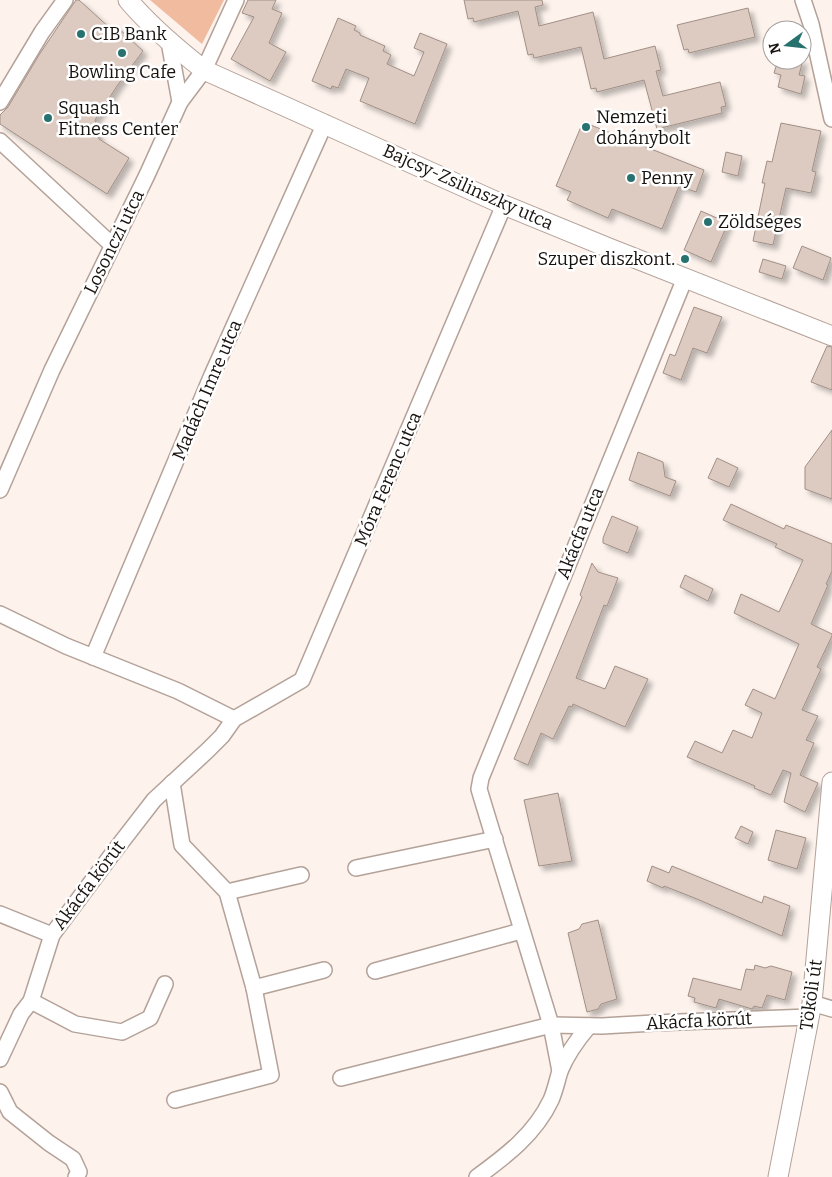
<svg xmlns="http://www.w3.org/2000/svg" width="832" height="1177" viewBox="0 0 832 1177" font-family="Bitter,serif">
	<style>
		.green { fill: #f0bb9e }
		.building { fill: #ddcbc1; stroke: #a08f86; filter: url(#shadow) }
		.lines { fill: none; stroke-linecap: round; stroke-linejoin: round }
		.minor-casing { stroke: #b4a299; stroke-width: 18 }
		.tertiary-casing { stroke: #b4a299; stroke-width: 21 }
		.minor { stroke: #fff; stroke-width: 15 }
		.tertiary { stroke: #fff; stroke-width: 19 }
		.poi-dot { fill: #27726f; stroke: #fff; stroke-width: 2 }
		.labels { text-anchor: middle; stroke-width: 5; stroke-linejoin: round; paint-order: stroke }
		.poi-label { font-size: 18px; fill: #18120f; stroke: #fff; text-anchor: start }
		.street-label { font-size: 18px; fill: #18120f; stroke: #fff }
	</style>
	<defs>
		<filter id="shadow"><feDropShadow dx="4.5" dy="4.5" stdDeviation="2.5" flood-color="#0004"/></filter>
	</defs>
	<rect width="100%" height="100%" fill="#fdf2ec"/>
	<path class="green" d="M150 0H224L202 44Z"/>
	<g class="building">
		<path d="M76 0H79L112 30 115 25 143 51 117 86 95 120 99 139 129 158 107 194 0 124V115L8 107 39 55Z"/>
		<path d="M248 0H276L272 9 282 13 269 43 286 52 270 81 231 59 254 17 242 13Z"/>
		<path d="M464 0H542L543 5 535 7 539 26 593 12 604 59 655 46 661 70 656 71 663 96 720 82 726 106 721 107 722 113 657 129 644 80 597 92 596 88 591 89 581 47 534 58 533 54 528 55 518 11 474 22 473 18 468 19Z"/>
		<path d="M748 8 755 37 689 53 688 49 684 50 677 25Z"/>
		<path d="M338 18 356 26 354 30 360 33V35L385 46 383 51 391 55 387 64 414 76 424 52 414 48 420 33 447 44 415 124 360 101 369 78 346 69 338 88 332 86 331 89 312 81Z"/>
		<path d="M778 60H803L799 75 805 76 801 94 778 87 781 75 774 73Z"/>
		<path d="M583 122 704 170 696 192 679 186 662 229 612 209 608 218 567 200 571 192 556 186Z"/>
		<path d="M781 123 821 131 812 171 816 172 811 193 786 188 773 245 753 241 765 183H762L767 161 772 162Z"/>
		<path d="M726 152 742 156 738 176 722 172Z"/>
		<path d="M701 211 728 223 711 262 684 250Z"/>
		<path d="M802 246 831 258 823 280 793 268Z"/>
		<path d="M763 259 786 266 782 279 759 272Z"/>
		<path d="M694 307 722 317 707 353 693 348 681 380 663 373 670 354 675 356Z"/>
		<path d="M827 346 832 347V390L811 382Z"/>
		<path d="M832 430V499L805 489V467Z"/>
		<path d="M638 452 663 462 665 477 676 481 670 496 629 480Z"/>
		<path d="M717 458 738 468 729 487 708 478Z"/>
		<path d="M731 504 784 529 786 525 832 544V571L826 584 828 585 811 624 832 634V636L817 667 821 669 802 710 818 716 806 740 814 743 800 775 818 783 805 812 784 802 791 773 783 770 771 795 754 788 755 786 687 757 695 741 722 753 733 730 752 738 762 713 745 705 753 689 775 699 799 644 734 613 741 594 779 612 803 560 775 547 777 544 723 520Z"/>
		<path d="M612 516 638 527 628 553 603 543V538Z"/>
		<path d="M592 563 598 572 618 578 607 606 604 605 576 678 605 689 615 666 648 679 625 727 573 704 572 707 569 706 553 739 541 733 528 765 514 759 582 597 580 595Z"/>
		<path d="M685 575 713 589 708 601 680 587Z"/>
		<path d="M558 793 572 861 539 866 524 800Z"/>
		<path d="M741 826 753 832 748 844 735 838Z"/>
		<path d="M776 830 806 838 797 869 768 860Z"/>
		<path d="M652 866 669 873 672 866 762 903 764 896 790 906 782 936 697 899 664 886 663 888 647 881Z"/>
		<path d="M598 920 617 999 601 1004 598 1009 587 1012 568 933 579 929 582 924Z"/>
		<path d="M755 965 765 968 771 966 792 972 785 1000 767 995 762 1008 754 1006 752 1009 719 999 716 1008 694 1002 695 998 688 996 693 978 741 990 746 969 754 970Z"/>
	</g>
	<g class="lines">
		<defs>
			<g id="minor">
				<path d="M803 0 811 24 832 119"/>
				<path d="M169 42 180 102"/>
				<path d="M0 102 42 32 65 0"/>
				<path d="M0 141 112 245"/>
				<path d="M0 490 52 370 147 175 180 102 204 70 236 0"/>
				<path d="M0 614 66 646 178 691 234 719"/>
				<path d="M93 657 212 375 325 123"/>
				<path d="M172 783 182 845 227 892 254 988 324 970"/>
				<path d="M356 868 495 839"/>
				<path d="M227 892 301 875"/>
				<path d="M0 914 52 935"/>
				<path d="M375 971 521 931"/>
				<path d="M31 1001 75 1024 122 1032 150 1018 165 984"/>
				<path d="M812 1003 832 1009"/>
				<path d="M0 1059 21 1014 31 1001 52 935 113 853 154 800 208 750 222 736 234 719 302 680 504 205"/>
				<path d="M560 1071 551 1025 482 799 479 789 481 778 685 278"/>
				<path d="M341 1078 551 1025 602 1026 654 1023 809 1017"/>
				<path d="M0 1092 10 1112 49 1143 73 1159 79 1172 76 1177"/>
				<path d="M175 1100 271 1075 254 988"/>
				<path d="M477 1177C506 1156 535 1134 551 1100 555 1091 557 1081 560 1071 567 1054 577 1040 589 1026"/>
			</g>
			<g id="tertiary">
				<path d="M128 0C150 26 176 48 204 70L504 205 609 248 832 336"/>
				<path d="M778 1177 812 1003 832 782"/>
			</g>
		</defs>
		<use href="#minor" class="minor-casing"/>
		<use href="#tertiary" class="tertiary-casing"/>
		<use href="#minor" class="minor"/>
		<use href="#tertiary" class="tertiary"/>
	</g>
	<g class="poi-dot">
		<circle cx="81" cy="34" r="5"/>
		<circle cx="122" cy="53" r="5"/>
		<circle cx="48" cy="118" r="5"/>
		<circle cx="586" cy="127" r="5"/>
		<circle cx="631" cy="178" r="5"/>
		<circle cx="708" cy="222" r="5"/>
		<circle cx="685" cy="259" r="5"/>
	</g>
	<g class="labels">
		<g class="poi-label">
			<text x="91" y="40">CIB Bank</text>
			<text x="122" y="78" text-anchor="middle">Bowling Cafe</text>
			<text x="58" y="114">Squash<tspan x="58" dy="21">Fitness Center</tspan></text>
			<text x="596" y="123">Nemzeti<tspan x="596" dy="21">dohánybolt</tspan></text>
			<text x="641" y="184">Penny</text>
			<text x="718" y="228">Zöldséges</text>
			<text x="675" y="265" text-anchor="end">Szuper diszkont.</text>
		</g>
		<g class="street-label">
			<text transform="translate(468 187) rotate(24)" y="6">Bajcsy-Zsilinszky utca</text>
			<text transform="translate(114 242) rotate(-64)" y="6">Losonczi utca</text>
			<text transform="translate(207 390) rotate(-67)" y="6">Madách Imre utca</text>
			<text transform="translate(388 479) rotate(-67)" y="6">Móra Ferenc utca</text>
			<text transform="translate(580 533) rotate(-68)" y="6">Akácfa utca</text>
			<text transform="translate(89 885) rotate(-53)" y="6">Akácfa körút</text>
			<text transform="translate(811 995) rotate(-82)" y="6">Tököli út</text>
			<text transform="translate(699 1021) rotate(-3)" y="6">Akácfa körút</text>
		</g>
	</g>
	<g transform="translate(787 45) rotate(255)"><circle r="24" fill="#ffffff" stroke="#a3a09f"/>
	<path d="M0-4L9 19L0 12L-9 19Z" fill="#27726f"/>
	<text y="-8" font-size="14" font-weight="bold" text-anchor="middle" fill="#18120f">N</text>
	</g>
</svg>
